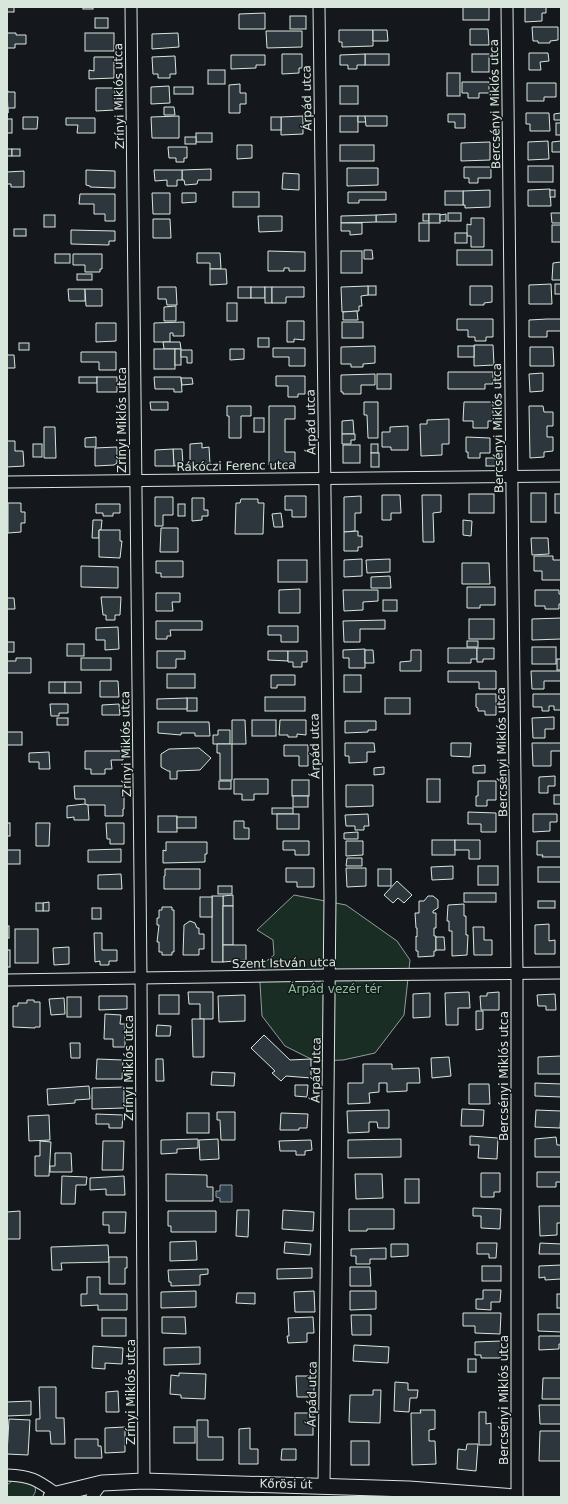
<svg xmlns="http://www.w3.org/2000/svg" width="568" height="1504" viewBox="0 0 568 1504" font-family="'DejaVu Sans',sans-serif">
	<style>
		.green { fill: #1a2d24; stroke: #939e99 }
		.water { fill: #2f3f4d; stroke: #939e99 }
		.building { fill: #2c363c; stroke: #d8e6dc }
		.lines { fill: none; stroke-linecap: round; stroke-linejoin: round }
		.street-casing { stroke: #d8e6dc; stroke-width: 13 }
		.secondary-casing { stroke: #d8e6dc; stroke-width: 17 }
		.street { stroke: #14181c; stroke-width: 11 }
		.secondary { stroke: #14181c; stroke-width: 15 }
		.labels { text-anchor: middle; stroke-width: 3; stroke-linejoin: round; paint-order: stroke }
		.street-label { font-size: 12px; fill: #d8e6dc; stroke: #14181c }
		.park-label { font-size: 12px; fill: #8ac095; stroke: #14181c }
	</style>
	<rect width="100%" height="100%" fill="#14181c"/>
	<g class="green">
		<path d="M294 895 346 905 397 941 410 960 404 1015 375 1053 343 1060 315 1061 285 1046 262 1016 259 967 274 955 273 940 257 930Z"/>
		<path d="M13 1480 33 1482C36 1488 37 1492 32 1497H7V1485Z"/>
	</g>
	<path class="water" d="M220 1185H232V1202H220V1198L216 1197V1191H220Z"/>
	<g class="building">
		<rect x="7" y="7" width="7" height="5"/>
		<rect x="83" y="7" width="10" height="2"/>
		<rect x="463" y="7" width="26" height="13"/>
		<path d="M525 7H546V13H542V21L525 22Z"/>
		<path d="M265 13V29H239V14Z"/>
		<rect x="290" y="16" width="16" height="13"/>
		<rect x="95" y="18" width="13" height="10"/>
		<path d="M532 27H558V40L550 41V43H538V41H533Z"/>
		<path d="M470 29H488L489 45H470Z"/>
		<path d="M339 30H373V46L342 47V42H339Z"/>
		<path d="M373 30H387L388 41H373Z"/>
		<path d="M266 31H302V47L267 48Z"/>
		<path d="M7 33H16V35H26V44H15V48H7Z"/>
		<rect x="85" y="33" width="29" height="18"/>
		<path d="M178 33 179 47 152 49V34Z"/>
		<path d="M529 53H548L549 61 540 62 541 70H529Z"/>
		<path d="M282 54H302V68H299V73L282 74Z"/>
		<rect x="365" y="54" width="24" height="11"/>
		<path d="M365 54V65H357V69H348V65H340V55Z"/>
		<rect x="472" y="54" width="17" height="18"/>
		<path d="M231 55H265V65H256V68L231 69Z"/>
		<path d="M175 56 176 74H170V78H158V74H153L152 57Z"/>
		<path d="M94 57H114V78L89 79V70L94 71Z"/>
		<rect x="208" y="70" width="17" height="14"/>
		<rect x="447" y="73" width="13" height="23"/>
		<path d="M462 82H489V93H479V98H468V93H462Z"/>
		<path d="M527 83H556V97H544V101H527Z"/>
		<path d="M240 84V93H246V104H240V113H229V85Z"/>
		<path d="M169 86 170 103 151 104V87Z"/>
		<rect x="340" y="86" width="18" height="18"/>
		<path d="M7 87 8 92H15V108H8V113Z"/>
		<rect x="174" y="87" width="19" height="7"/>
		<path d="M96 88H115V110L96 111Z"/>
		<path d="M164 107H174L175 115H164Z"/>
		<path d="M526 113H549L550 131H530V124H526Z"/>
		<path d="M561 113V120H554V114Z"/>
		<path d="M448 114H465V128H455V122H448Z"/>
		<path d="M179 116V138H152L151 117Z"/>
		<path d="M303 116V134L281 135V117Z"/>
		<rect x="340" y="116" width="18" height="16"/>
		<path d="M358 116H365L366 122H358Z"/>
		<path d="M365 116H387V126H366Z"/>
		<path d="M23 117H38L37 129H23Z"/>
		<rect x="271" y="117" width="10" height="13"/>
		<path d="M66 118H95V133H77L78 125H66Z"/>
		<rect x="7" y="119" width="5" height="14"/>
		<rect x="556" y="123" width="5" height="12"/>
		<rect x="196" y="133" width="16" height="9"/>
		<rect x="185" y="137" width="11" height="7"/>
		<path d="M548 141 549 159 528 160V142Z"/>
		<path d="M561 141V152H552V142Z"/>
		<path d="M490 142V160L461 161V143Z"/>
		<path d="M237 145H252V158L237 159Z"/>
		<rect x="340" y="145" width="34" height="16"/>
		<path d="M168 147H187V158H184V162H176V158H169Z"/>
		<rect x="7" y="149" width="5" height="7"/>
		<rect x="12" y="149" width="8" height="7"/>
		<rect x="528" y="166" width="25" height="16"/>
		<path d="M464 167H491V178H478V183H469V178H464Z"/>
		<path d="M347 168H378V185L347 186Z"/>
		<path d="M211 169V180H198L197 184 185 185 184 180H182V170Z"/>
		<path d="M86 170 115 171V188L90 187V186L86 185Z"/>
		<path d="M154 170H182V180H177V186H167V180L155 181Z"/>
		<path d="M24 171V187H11V184H7V172Z"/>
		<path d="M283 173 299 174V190L282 189Z"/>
		<path d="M550 189 551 206H528V190Z"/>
		<path d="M490 190V207L465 208V205H463V191Z"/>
		<rect x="550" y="190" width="5" height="7"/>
		<rect x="445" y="191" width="18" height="14"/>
		<rect x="233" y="192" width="26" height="15"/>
		<path d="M348 192H386V200H359V203H348Z"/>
		<path d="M152 193H170V214H153Z"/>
		<path d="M182 193H196V202L182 203Z"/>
		<path d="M80 194H115V221H105V214H94V204H79Z"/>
		<rect x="448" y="213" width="13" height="8"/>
		<path d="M551 213H561V223H552Z"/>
		<path d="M396 214V222H376V215Z"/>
		<rect x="423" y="214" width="6" height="7"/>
		<rect x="429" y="214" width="11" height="9"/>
		<path d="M446 214V221H440V215Z"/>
		<rect x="44" y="215" width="11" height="12"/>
		<path d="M376 215V222L341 223V216Z"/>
		<path d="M258 216H282V231L259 232Z"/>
		<path d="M471 218H484V247H471V236H467V224L471 225Z"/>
		<path d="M153 219H170L171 238H153Z"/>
		<path d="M341 223H362V234L350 235V231H341Z"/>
		<rect x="419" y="223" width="10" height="18"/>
		<rect x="552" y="225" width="9" height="17"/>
		<rect x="14" y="229" width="12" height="7"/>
		<path d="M71 230 115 231V241H109V245L71 244Z"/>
		<rect x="455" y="233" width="12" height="10"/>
		<path d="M364 250H372L373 259H364Z"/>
		<rect x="457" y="250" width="35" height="15"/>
		<path d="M268 251 305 252V271H289V268H284V271H268Z"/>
		<rect x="341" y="251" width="21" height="22"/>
		<path d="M197 253H220L221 269H210V263H197Z"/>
		<rect x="55" y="254" width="15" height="9"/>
		<path d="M73 254H102V269H100V272H85V265H73Z"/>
		<path d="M561 262V280H552L553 263Z"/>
		<path d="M210 269H226L227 284 210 285Z"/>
		<rect x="77" y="274" width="15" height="6"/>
		<path d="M551 284 552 304H529V285Z"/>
		<rect x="555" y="284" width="6" height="10"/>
		<rect x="368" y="286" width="8" height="9"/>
		<path d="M368 286V295L361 296 362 306H359V311L342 312 341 287Z"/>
		<path d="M470 286H492V302L484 303V305H470Z"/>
		<path d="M158 287H176L177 305H167L166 299H158Z"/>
		<rect x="238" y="287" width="13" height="11"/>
		<rect x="251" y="287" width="14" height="11"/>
		<rect x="265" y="287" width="7" height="16"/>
		<path d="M272 287H304V297H286V303H272Z"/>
		<path d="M68 289H85V301H69Z"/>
		<path d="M85 289H102V306H86Z"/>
		<rect x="227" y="303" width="10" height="18"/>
		<path d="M176 306V321H164V307Z"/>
		<path d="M357 311 358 320H343V312Z"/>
		<path d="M457 319H493V337H486V341H475V337H468V330H457Z"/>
		<path d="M547 319H561V331H547V337H529V320Z"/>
		<path d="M287 321H304V340L294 339V342H287Z"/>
		<path d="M184 322V336H173V333H170V342H154V323Z"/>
		<rect x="342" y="322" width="21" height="16"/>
		<path d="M96 323H116V341L96 342Z"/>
		<rect x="258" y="338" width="11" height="9"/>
		<path d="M163 342H180L181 349H164Z"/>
		<rect x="19" y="343" width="10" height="7"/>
		<path d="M474 345H493L494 365 474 366Z"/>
		<path d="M375 346V363L363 364V367H351V364H341V347Z"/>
		<rect x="458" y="346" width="16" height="11"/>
		<path d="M530 347H553L554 366H530Z"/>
		<path d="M273 348H305V366H289V357H273Z"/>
		<rect x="154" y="349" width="21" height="20"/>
		<rect x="175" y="349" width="6" height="16"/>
		<path d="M230 349H244V359L230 360Z"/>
		<path d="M181 350H192V363H187V357H181Z"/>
		<path d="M81 352H116V370H99V362H81Z"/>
		<path d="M7 355H14L15 368H7Z"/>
		<path d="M448 372H493V384H485V389H448Z"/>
		<path d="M543 373V391L530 392 529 374Z"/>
		<path d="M375 374V385H361V394H343V392H341V375Z"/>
		<rect x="377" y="374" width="14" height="15"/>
		<path d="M276 376H305V394H298V397H288V386H276Z"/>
		<rect x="79" y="377" width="18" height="6"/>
		<rect x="97" y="377" width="20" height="15"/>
		<path d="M154 377H181L182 392H174V389H155Z"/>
		<path d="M181 378H192L193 384 182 385Z"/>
		<path d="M150 402H168V410H151Z"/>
		<path d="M364 402H378V438H368L367 415H364Z"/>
		<path d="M464 402H493V421H488V428H473V421H463Z"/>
		<path d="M227 406H251V416H241V438H229V416H227Z"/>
		<path d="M269 406H295V419H285V452H295V465H269Z"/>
		<path d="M529 406H543L544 412H553V426H547V437H553V451L544 452V457L530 458Z"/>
		<rect x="254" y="418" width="10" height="14"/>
		<path d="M449 419V444H442V455L421 456 420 424H427V420Z"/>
		<path d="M353 420 354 434H342V421Z"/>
		<path d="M408 426V450H391V447H382V432H390V427Z"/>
		<path d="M44 427H55L56 458H44Z"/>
		<path d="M342 434H355V440H351V444H342Z"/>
		<path d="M96 437V447H85V438Z"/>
		<path d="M466 437 490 438V453H480V458H468V452H466Z"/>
		<path d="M7 441H15V451H23L24 466 7 467Z"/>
		<path d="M202 443V448L209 447 210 464 190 465V444Z"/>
		<rect x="33" y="444" width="9" height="13"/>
		<rect x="371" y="444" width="7" height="9"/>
		<rect x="343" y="445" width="17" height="18"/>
		<path d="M117 447V463L114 465 95 466V448Z"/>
		<path d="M173 449H182L183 465 174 466Z"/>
		<path d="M173 449 174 466H155V450Z"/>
		<rect x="371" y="453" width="8" height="14"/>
		<rect x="486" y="458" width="10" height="8"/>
		<rect x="531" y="493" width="15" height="29"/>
		<rect x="469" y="494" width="25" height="19"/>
		<rect x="555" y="494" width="6" height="19"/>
		<path d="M382 495H400L401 513H391V520H382Z"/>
		<path d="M422 495H441V512L433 513 434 542H423Z"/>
		<path d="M285 496H306V517H292V510H285Z"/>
		<path d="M361 496V513H355V531L344 532V497Z"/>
		<path d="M155 497H173V515H163V526H155Z"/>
		<path d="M192 498H204V510H208V516H202V520L192 521Z"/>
		<path d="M241 499H258V503H264L263 534H235L236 503H240Z"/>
		<path d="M8 503H21V512H25V523H21V532L8 533Z"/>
		<path d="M96 504H120V513H113V516H103V513H96Z"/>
		<rect x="178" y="504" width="7" height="12"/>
		<path d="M281 513 283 527H274L272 514Z"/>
		<path d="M93 520H102L101 530H99V538H92Z"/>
		<path d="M463 520 472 521 471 536 463 535Z"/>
		<path d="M161 528H178V552H160Z"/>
		<path d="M99 530H120V541H122L120 558 99 557Z"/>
		<path d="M358 531V536H362V547H358V551H344V532Z"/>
		<path d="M531 538H548L549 554 532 555Z"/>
		<path d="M534 556H553V560H561V580H542V571H534Z"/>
		<path d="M362 559V576L344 577V560Z"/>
		<path d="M390 559V572L367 573 366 560Z"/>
		<rect x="278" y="560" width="29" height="22"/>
		<path d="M156 561H183V577H161V573H156Z"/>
		<path d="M462 563H489L490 584H462Z"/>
		<path d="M81 566 118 567V588L81 587Z"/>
		<path d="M390 576 391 588H371V577Z"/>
		<path d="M467 587H495V605H480V608H467Z"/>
		<path d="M300 589V613H279V590Z"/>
		<path d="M343 590H378V601L363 602V610L344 611Z"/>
		<path d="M535 590H559V594H561V604H559V609H545V606H535Z"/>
		<path d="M156 593H180V602H172L173 611H156Z"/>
		<path d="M101 597H121L120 615H115V620H106V615H103Z"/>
		<path d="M7 598H14L15 609H7Z"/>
		<rect x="383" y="600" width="14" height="11"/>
		<path d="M561 618V639L532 640V619Z"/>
		<rect x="469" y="619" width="25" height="20"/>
		<path d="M385 620V629H360V642H344L343 621Z"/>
		<path d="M156 621H202V630H170L171 636H167V639H156Z"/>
		<path d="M268 626H298V642H281V635H268Z"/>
		<path d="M118 627 119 649 105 650V640H96V628Z"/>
		<rect x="467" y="641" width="11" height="6"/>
		<rect x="7" y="642" width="7" height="10"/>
		<rect x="67" y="644" width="17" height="12"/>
		<rect x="532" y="647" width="24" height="17"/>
		<path d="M448 648H477V659H471V663H448Z"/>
		<path d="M477 648H494V659H483V662H477Z"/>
		<path d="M365 649V668H349V658H343V650Z"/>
		<path d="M365 650H373L374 663H365Z"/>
		<path d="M411 650H421V671H400V662L411 661Z"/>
		<path d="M157 651H185V659H176V668H157Z"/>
		<path d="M268 651H288V661L268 660Z"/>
		<path d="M288 651H307V662H302V667H293V662H288Z"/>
		<path d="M16 658H31V673H7V661H16Z"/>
		<rect x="81" y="658" width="30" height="12"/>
		<rect x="557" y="659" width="4" height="11"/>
		<path d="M448 671H496V689H479V682H448Z"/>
		<path d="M531 671H561V681H544V689H532Z"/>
		<rect x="167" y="674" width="28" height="14"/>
		<path d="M271 675H295V685H277V688H271Z"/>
		<rect x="344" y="675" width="17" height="17"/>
		<path d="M100 681H118L119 697H100Z"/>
		<rect x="49" y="682" width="16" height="11"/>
		<rect x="65" y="682" width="16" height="11"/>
		<path d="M476 694H496V715H485V711H478V708L476 707Z"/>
		<path d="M533 694H561V710H554V706H549V711H542V707H533Z"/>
		<rect x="265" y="697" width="40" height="14"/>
		<rect x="187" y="698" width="10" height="13"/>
		<path d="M187 698V709H157V699Z"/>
		<rect x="385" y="698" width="25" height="16"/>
		<path d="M50 704H68V713H59V716H51Z"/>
		<path d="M119 704 120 715H102V705Z"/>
		<path d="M554 717V729H545V738H533L532 718Z"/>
		<rect x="57" y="718" width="11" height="7"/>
		<path d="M232 720H245L246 744H232Z"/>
		<rect x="252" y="720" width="24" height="16"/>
		<path d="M280 720H306V735L297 734V737H288V735H279Z"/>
		<path d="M345 721H376V730H368V732L345 733Z"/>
		<path d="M158 722H209L210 736H195V733H181V735L158 733Z"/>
		<path d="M218 730H230V744H213V735H218Z"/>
		<rect x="7" y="732" width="15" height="13"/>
		<path d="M345 743H374L375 752H367V762L349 763V756H345Z"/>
		<path d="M451 743H471L470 757 451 756Z"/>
		<path d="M532 743H561V751H551V766H533Z"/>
		<path d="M217 744H232V780H220V753H217Z"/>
		<path d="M284 745H308V766H299V756H284Z"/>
		<path d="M199 748 211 758 200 770 177 771V779H170V771H168L161 767V754L169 749Z"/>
		<path d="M85 751H123V760H111L112 769H105V774H91V769H85Z"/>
		<path d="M49 752 50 769H39V762H29V753Z"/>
		<path d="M485 765V773H473V766Z"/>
		<path d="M384 767V774L374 775V768Z"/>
		<path d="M555 776V786H548V793H539V777Z"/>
		<path d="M234 779H268V794H254V800H242V794H234Z"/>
		<rect x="427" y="779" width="13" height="23"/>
		<rect x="292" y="780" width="17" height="16"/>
		<rect x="219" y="781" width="12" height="8"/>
		<path d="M478 781H496V800H487V806H476V796H478Z"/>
		<path d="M346 785H373V806L346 807Z"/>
		<path d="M74 786H124V809H123V816H105V805H85V799H75Z"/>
		<rect x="554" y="795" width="7" height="9"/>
		<rect x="293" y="796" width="15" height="11"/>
		<path d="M85 804 88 805 89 820H74V817L67 818V806Z"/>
		<rect x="272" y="808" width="21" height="6"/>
		<path d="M468 812 496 813V832H481V824H468Z"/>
		<rect x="277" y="814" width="22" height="15"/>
		<path d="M368 814 369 826H364V830H355V826H346L345 815Z"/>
		<path d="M533 814H557V822H550V831L533 832Z"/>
		<rect x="158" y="816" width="19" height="16"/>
		<rect x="177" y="817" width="19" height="11"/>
		<path d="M234 821H244V828H249V839H234Z"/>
		<rect x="7" y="823" width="3" height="13"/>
		<path d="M36 823H50L49 846H36Z"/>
		<path d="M106 823H124V844H110V839H107Z"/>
		<path d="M358 832V839H344V833Z"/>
		<rect x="432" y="840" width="23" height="15"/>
		<path d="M455 840H480V859H469V850H455Z"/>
		<path d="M283 841H309V855H295V850H283Z"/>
		<path d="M346 841H363V855L346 856Z"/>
		<path d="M537 841H561V857H542L543 855H537Z"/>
		<path d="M166 842H207V854H205V862L163 863V850L166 851Z"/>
		<path d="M121 849V862H88V850Z"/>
		<rect x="7" y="850" width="13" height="14"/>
		<path d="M347 858H362V866H346Z"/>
		<path d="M453 866V879L432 880 431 867Z"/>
		<rect x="478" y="866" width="20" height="19"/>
		<rect x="538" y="867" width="23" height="15"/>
		<path d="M286 868H314V887H297V882H286Z"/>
		<path d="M346 868H366V886L347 887Z"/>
		<path d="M165 869H200V889H164V876H165Z"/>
		<rect x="378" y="869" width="13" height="17"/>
		<path d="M121 874 122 889H98V875Z"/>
		<path d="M397 881 412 895 404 903 398 898 393 903 384 895Z"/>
		<rect x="218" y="886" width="14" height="8"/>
		<rect x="464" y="893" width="32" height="9"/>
		<path d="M233 895V906H223V896Z"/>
		<rect x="212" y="896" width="11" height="66"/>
		<path d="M428 896H433L438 900V908L433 911V913H436V928H434V936H436V951H434V956L418 957V951H416V936L417 937V928H416L415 913H419V901H424Z"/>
		<rect x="200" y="897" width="12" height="20"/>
		<rect x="538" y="901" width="17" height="7"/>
		<path d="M49 902V911H43V903Z"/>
		<rect x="36" y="903" width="7" height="8"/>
		<path d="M464 904V916H466V935H468L467 955 452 956V931H449V921H447L448 905Z"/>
		<rect x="223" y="906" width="10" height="39"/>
		<path d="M162 907H172V910H174V952H172V955H162V952H159V942H157L159 925H157V918H159V910H162Z"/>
		<rect x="92" y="908" width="9" height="11"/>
		<path d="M190 921 195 923 197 928H199V934H204V949H199V955H183L184 925Z"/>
		<path d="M549 924V941L555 940V954H535V925Z"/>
		<rect x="7" y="926" width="2" height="12"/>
		<path d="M473 927H484V940H492V955H474Z"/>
		<rect x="15" y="929" width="23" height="34"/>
		<path d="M94 933H102V950H117V961H109V965H100V961L95 962Z"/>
		<path d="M436 937H444L445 950H436Z"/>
		<path d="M223 945H246V960L223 962Z"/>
		<path d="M69 947V964L54 965 53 948Z"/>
		<rect x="7" y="950" width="3" height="17"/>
		<path d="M188 992H213V1019H200V1004H189Z"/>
		<path d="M469 992 470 1008H458V1025H446L445 993Z"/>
		<path d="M499 992V1010H481L480 996H487V993Z"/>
		<path d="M430 993V1017L413 1018V994Z"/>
		<path d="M555 994 556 1010H546V1006H538L537 995Z"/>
		<rect x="159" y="995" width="20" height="19"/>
		<path d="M245 995V1021L219 1022 218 996Z"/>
		<path d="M99 996H127V1009L99 1010Z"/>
		<rect x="67" y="997" width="14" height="20"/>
		<path d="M64 998 65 1014 51 1015 49 999Z"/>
		<path d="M27 1000H34V1002H40V1027H35V1028L13 1027V1006H18V1003H27Z"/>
		<path d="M476 1011H483V1029L476 1030Z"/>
		<path d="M105 1014 121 1015 120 1024H125V1047H113V1039H104Z"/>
		<path d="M192 1019H204V1057H193Z"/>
		<path d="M157 1025 171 1026 170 1036H156Z"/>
		<path d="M264 1035 290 1060 311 1059V1078L286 1076 281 1081 272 1073 275 1071 251 1048Z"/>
		<path d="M70 1043H80V1058H71Z"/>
		<path d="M561 1056V1074H538V1057Z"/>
		<path d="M449 1057 451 1076 432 1078 431 1058Z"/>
		<path d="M97 1059 123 1060 122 1079H96Z"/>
		<path d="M156 1059H163L164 1081H156Z"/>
		<path d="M363 1064H392V1069L419 1068 420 1083H407V1091L387 1092V1083H379V1092L369 1093 370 1103 348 1104V1083H363Z"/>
		<path d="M212 1072 235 1073 234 1086 211 1085Z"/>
		<path d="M535 1083 561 1084V1097L535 1096Z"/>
		<path d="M469 1084H489L490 1104H469Z"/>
		<path d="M295 1085H308L307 1097 295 1096Z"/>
		<path d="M89 1086 90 1099 75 1100V1103L48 1105 47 1089Z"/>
		<path d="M124 1087V1108L92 1109V1088Z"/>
		<path d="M462 1109 484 1110 483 1126H461Z"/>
		<path d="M389 1110V1128H378L377 1122H369V1132L348 1133 347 1111Z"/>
		<path d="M536 1110 561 1111 560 1128 535 1127Z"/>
		<path d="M217 1112H235V1140H221L220 1120H217Z"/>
		<rect x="187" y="1113" width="22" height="20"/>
		<path d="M281 1113 308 1114 307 1128H299V1130H280Z"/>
		<path d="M96 1114 123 1115 122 1128H109V1124H96Z"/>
		<path d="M49 1115 50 1140 29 1141 28 1116Z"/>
		<path d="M470 1136 498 1138 497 1159 478 1158 479 1145H470Z"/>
		<path d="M556 1137 557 1145H561V1157H535V1139Z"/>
		<path d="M198 1139V1148L177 1149V1153L161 1154V1140Z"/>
		<path d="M218 1139 219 1159 200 1160 199 1140Z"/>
		<path d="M401 1139V1157L348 1158V1140Z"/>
		<path d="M311 1140 312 1150 305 1151V1155H296V1151H280L279 1141Z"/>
		<path d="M40 1141 51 1142 49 1176H35V1156H40Z"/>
		<path d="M103 1141H124L123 1170H102Z"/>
		<path d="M55 1153H71L72 1172H50V1166H55Z"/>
		<path d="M537 1172H561V1182H556V1187H537Z"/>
		<path d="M481 1173H500V1192H494V1197H481Z"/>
		<path d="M166 1174 207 1175V1187H213V1201H166Z"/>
		<path d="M355 1174H382L383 1198 356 1199Z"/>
		<path d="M62 1176 87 1177 86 1185H76L75 1204H61Z"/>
		<path d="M124 1176 125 1195H106V1189L90 1190V1178Z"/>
		<rect x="405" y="1179" width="14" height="24"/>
		<path d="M539 1206H561V1223H557V1235L540 1236Z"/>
		<path d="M473 1208 501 1209 500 1229 481 1228V1216H473Z"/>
		<path d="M349 1209H394V1229H367V1231H349Z"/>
		<path d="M237 1210H249L248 1237 236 1236Z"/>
		<path d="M283 1210 314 1212 313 1231 282 1229Z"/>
		<path d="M20 1211V1239H7V1212Z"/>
		<path d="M168 1211H216V1232H171V1226H168Z"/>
		<path d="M103 1212H126L125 1233H109V1225H103Z"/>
		<path d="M196 1241 197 1260 170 1261V1242Z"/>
		<path d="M285 1242 311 1244 310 1255 284 1253Z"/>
		<path d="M477 1243H497L496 1258H489V1254H477Z"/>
		<path d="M540 1243 561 1244V1254H539Z"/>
		<path d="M391 1244H408V1256L391 1257Z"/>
		<path d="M108 1245 109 1262 61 1263 62 1270H52L51 1247Z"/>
		<path d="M386 1248V1259H370V1264H356V1256H351V1249Z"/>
		<path d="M109 1257H127V1268H125V1284H109Z"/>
		<path d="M561 1265V1279L545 1280V1277L539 1278V1266Z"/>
		<rect x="482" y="1266" width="19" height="15"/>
		<path d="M350 1267H370L371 1286H350Z"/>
		<path d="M312 1268V1278L277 1279V1269Z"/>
		<path d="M208 1269V1274L200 1275V1285L171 1286V1282H169L168 1270Z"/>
		<path d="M87 1277H100V1294H127V1310H98V1305L81 1306V1294H87Z"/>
		<path d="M483 1290H501L500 1302H491V1310L476 1309V1299H483Z"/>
		<path d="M196 1291V1307L161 1308V1292Z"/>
		<path d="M314 1291 315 1312H295L294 1292Z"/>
		<path d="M350 1291H376V1309L350 1310Z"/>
		<path d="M237 1293H255V1304L236 1303Z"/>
		<rect x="557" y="1294" width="4" height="14"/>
		<path d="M463 1313H501L500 1334 475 1333V1326H463Z"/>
		<path d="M538 1314H561V1332L538 1331Z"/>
		<path d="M351 1315H371V1335H352Z"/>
		<path d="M162 1317H185L186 1334 162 1333Z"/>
		<path d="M313 1317 314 1333H307V1342L288 1343 287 1336H289L288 1318Z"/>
		<rect x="102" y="1318" width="24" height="18"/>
		<path d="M539 1336H561V1344H559V1349L539 1350Z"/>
		<path d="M501 1341V1358H481V1355H475V1342Z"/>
		<path d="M354 1345 389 1347 388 1363 353 1361Z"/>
		<path d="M93 1346 123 1348 122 1364 105 1363V1369L92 1368Z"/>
		<path d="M200 1347V1364L164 1365V1348Z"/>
		<rect x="468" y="1359" width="8" height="13"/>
		<path d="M179 1373 206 1374 205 1399 181 1398V1395L170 1394 171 1375 179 1376Z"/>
		<path d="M296 1376H314V1397H297Z"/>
		<path d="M543 1378H561V1399H542Z"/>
		<path d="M395 1382 408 1383V1390H418L417 1398H410L409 1412 394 1411Z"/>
		<path d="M39 1387H56V1418H64L65 1444H51L50 1431H36V1419H40Z"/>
		<path d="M373 1390H381L380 1423 349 1422 350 1395H373Z"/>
		<path d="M118 1391 119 1412H106V1392Z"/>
		<path d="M31 1401V1415L7 1416V1402Z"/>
		<path d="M539 1405H561V1424H540Z"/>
		<path d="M420 1410H435V1429L429 1430V1441H435L436 1464 412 1465 411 1413H421Z"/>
		<path d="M479 1412H486V1424L491 1423V1445H479Z"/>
		<rect x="295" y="1413" width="18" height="22"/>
		<path d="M9 1419 30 1420 28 1455 7 1454Z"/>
		<path d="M197 1420H208V1437H223V1460H197Z"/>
		<path d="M125 1427V1452L105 1453V1428Z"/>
		<rect x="174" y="1427" width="21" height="16"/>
		<path d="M250 1428V1449H258V1464H239V1429Z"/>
		<path d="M540 1431H561V1461H539Z"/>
		<path d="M75 1439H98V1446H101L102 1458H75Z"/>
		<rect x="351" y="1441" width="18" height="24"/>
		<path d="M467 1444H478L476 1471 457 1469 458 1449 466 1450Z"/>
		<path d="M282 1449H296V1460H281Z"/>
	</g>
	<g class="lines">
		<defs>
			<g id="street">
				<path d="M131 7 141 977 144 1481"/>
				<path d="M319 7 330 898 324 1485"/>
				<path d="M507 7 517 974V1497"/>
				<path d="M7 482 561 476"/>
				<path d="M7 980 330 975 561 973"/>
				<path d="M7 1475C32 1476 37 1480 57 1494L59 1497"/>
				<path d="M92 1497 102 1483"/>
			</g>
			<path id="secondary" d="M51 1497 57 1494 102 1483 144 1481 409 1489 515 1497"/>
		</defs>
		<use href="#street" class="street-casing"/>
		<use href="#secondary" class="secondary-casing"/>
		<use href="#street" class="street"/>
		<use href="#secondary" class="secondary"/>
	</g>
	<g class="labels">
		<g class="street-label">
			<text transform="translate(119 96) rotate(-91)" y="4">Zrínyi Miklós utca</text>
			<text transform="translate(307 98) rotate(-91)" y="4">Árpád utca</text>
			<text transform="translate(495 104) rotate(-91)" y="4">Bercsényi Miklós utca</text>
			<text transform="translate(122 420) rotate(-90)" y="4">Zrínyi Miklós utca</text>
			<text transform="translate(311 422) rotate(-91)" y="4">Árpád utca</text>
			<text transform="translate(498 428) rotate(-91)" y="4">Bercsényi Miklós utca</text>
			<text transform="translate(236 466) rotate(-1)" y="4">Rákóczi Ferenc utca</text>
			<text transform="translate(126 744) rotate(-91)" y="4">Zrínyi Miklós utca</text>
			<text transform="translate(315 746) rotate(-91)" y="4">Árpád utca</text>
			<text transform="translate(502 752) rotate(-91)" y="4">Bercsényi Miklós utca</text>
			<text transform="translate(284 963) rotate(-1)" y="4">Szent István utca</text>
			<text transform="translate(129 1068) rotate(-90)" y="4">Zrínyi Miklós utca</text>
			<text transform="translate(316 1070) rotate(-89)" y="4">Árpád utca</text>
			<text transform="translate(504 1076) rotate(-90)" y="4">Bercsényi Miklós utca</text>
			<text transform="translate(131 1392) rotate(-90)" y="4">Zrínyi Miklós utca</text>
			<text transform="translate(312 1394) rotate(-89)" y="4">Árpád utca</text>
			<text transform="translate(504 1400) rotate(-90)" y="4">Bercsényi Miklós utca</text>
			<text transform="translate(286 1484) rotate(1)" y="4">Kőrösi út</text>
		</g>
		<g class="park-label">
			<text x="335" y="993">Árpád vezér tér</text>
		</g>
	</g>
	<rect width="568" height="1504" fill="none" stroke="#d8e6dc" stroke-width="16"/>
</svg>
